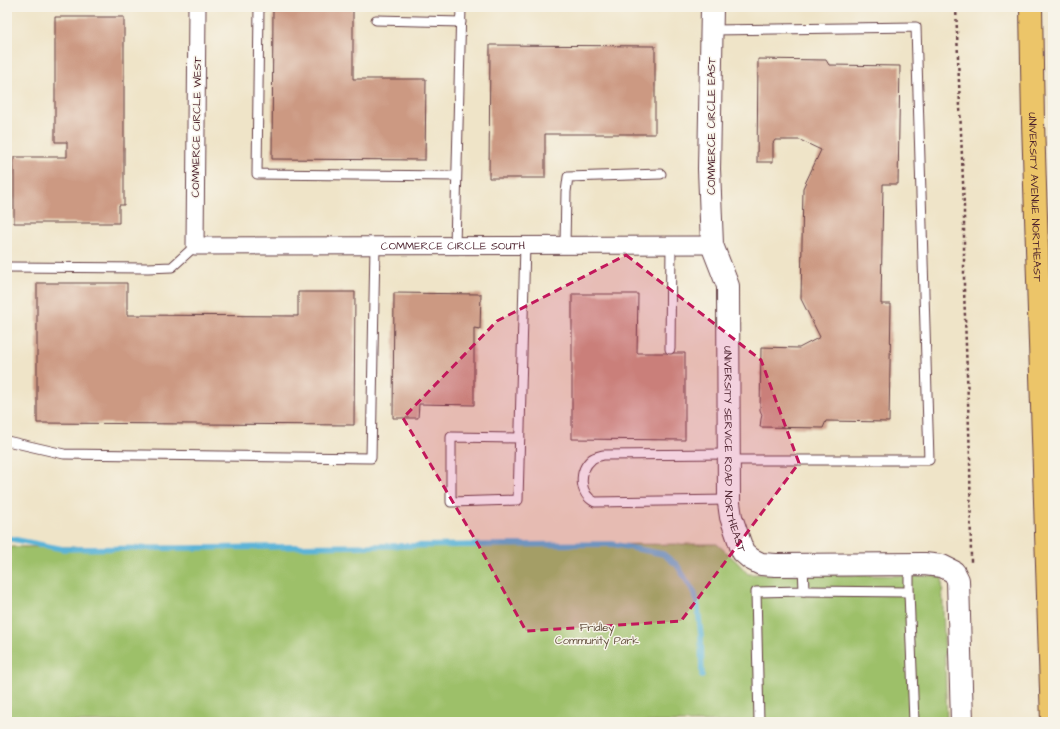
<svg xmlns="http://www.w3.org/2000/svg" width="1060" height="729" viewBox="0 0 1060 729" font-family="'Architects Daughter',sans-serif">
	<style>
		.green { fill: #9dc069; stroke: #74704a }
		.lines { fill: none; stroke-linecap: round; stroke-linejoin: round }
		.stream { stroke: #5bb4d8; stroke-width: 5.5 }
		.building { fill: #cc9982 }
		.service-casing { stroke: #633d43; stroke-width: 11 }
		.minor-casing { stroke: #633d43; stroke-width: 19 }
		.tertiary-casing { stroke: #633d43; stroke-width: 24 }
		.primary-casing { stroke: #633d43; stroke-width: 24 }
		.path { stroke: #633d43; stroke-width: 2.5; stroke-dasharray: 3 3; stroke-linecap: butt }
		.service { stroke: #fff; stroke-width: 9 }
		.minor { stroke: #fff; stroke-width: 17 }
		.tertiary { stroke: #fff; stroke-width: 22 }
		.primary { stroke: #ecc569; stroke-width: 22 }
		.marked { fill: #c2185b; fill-opacity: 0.2; stroke: #c2185b; stroke-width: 3; stroke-dasharray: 8 5; stroke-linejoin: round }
		.labels { text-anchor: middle; stroke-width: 3; stroke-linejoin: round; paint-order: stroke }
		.street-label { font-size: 11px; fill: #4a1f2b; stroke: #f7f3e8 }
		.park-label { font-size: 11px; fill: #634f3e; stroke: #f7f3e8 }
	</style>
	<rect width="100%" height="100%" fill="#f7f3e8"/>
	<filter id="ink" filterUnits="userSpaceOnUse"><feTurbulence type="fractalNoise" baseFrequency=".025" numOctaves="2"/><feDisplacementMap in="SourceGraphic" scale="8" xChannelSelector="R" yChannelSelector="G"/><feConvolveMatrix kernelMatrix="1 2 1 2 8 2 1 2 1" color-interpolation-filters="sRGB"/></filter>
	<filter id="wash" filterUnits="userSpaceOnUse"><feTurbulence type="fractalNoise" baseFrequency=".012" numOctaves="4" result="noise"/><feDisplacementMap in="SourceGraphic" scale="16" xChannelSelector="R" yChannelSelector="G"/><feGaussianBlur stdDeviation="0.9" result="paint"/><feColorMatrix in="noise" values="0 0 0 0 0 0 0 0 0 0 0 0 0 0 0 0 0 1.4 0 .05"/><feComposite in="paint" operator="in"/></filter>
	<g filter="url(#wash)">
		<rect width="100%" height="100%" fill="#efe4c8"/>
		<path class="green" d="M717 544 737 562 748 574 942 576 947 722H7V547Z"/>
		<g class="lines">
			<path class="stream" d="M7 538 63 549 612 544 663 554 677 565 695 594 698 608 701 636 702 676"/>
		</g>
		<g id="blocks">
			<g class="building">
				<path d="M273 7H353V79H426L425 160 272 159Z"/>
				<path d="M55 17H124V205H119V223H14V157H67V142H55Z"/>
				<path d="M490 45 655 46V134H545V178H489Z"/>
				<path d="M758 59 826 60 829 65 900 66 898 184H883L881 304H891L889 422 826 421 823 428 760 427 761 419 762 415 760 410 761 347 799 348 820 337 801 299 803 188 821 150 800 140H775L773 143V162H757Z"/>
				<path d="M37 283H127V315L298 316V292H355L354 425 37 423Z"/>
				<path d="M394 293 481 294 480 329 474 328V405L419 404 418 418H393Z"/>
				<path d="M572 294H638L637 353H685V440L572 439Z"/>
			</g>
		</g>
	</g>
	<g filter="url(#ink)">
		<use href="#blocks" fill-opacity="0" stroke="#633d43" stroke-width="1"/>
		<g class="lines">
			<defs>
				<g id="service">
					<path d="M259 7 257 174 456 176"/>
					<path d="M376 20 461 22"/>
					<path d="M712 30 916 27 929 460H729"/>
					<path d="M455 245 461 7"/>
					<path d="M565 245 566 192 568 177 661 174"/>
					<path d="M7 267 148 268 172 267 195 246"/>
					<path d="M670 349 671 245"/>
					<path d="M520 438 451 437V502L518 500 525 245"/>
					<path d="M7 441 64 454 371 458 375 246"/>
					<path d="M729 454 603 455C600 456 594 457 592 459 578 471 579 494 595 502L729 500"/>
					<path d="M804 591 909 592V565"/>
					<path d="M909 592 914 722"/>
					<path d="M759 722 756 592 804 591 803 565"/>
				</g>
				<g id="minor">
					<path id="s1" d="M197 7 195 246 712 245"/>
				</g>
				<g id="tertiary">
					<path id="s2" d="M712 7 709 169 712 245 728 286 729 503 731 517 743 552 751 559 761 564 776 565 924 564 942 566 954 572 958 580 962 722"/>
				</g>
				<g id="primary">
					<path id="s3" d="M1031 7 1033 122 1052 722"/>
				</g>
			</defs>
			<use href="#service" class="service-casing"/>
			<use href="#minor" class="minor-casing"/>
			<use href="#tertiary" class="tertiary-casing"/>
			<use href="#primary" class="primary-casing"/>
			<path class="path" d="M956 7 964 207V289L970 458 971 562"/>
			<use href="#service" class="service"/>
			<use href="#minor" class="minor"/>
			<use href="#tertiary" class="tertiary"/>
			<use href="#primary" class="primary"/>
		</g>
	</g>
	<path class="marked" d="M626 255 761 360 799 463 681 621 526 631 479 546 403 418 497 321Z"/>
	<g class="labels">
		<g class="street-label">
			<text transform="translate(711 126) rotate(-90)" y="4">COMMERCE CIRCLE EAST</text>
			<text transform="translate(196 127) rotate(-89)" y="4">COMMERCE CIRCLE WEST</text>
			<text dy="4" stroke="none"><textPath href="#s3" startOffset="190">UNIVERSITY AVENUE NORTHEAST</textPath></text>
			<text dy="4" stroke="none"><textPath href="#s1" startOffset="497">COMMERCE CIRCLE SOUTH</textPath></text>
			<text dy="4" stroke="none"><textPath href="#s2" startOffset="446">UNIVERSITY SERVICE ROAD NORTHEAST</textPath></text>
		</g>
		<g class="park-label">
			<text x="597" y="631">Fridley<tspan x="597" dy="13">Community Park</tspan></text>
		</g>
	</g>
	<rect width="1060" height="729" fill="none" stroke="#f7f3e8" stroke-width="24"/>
</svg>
